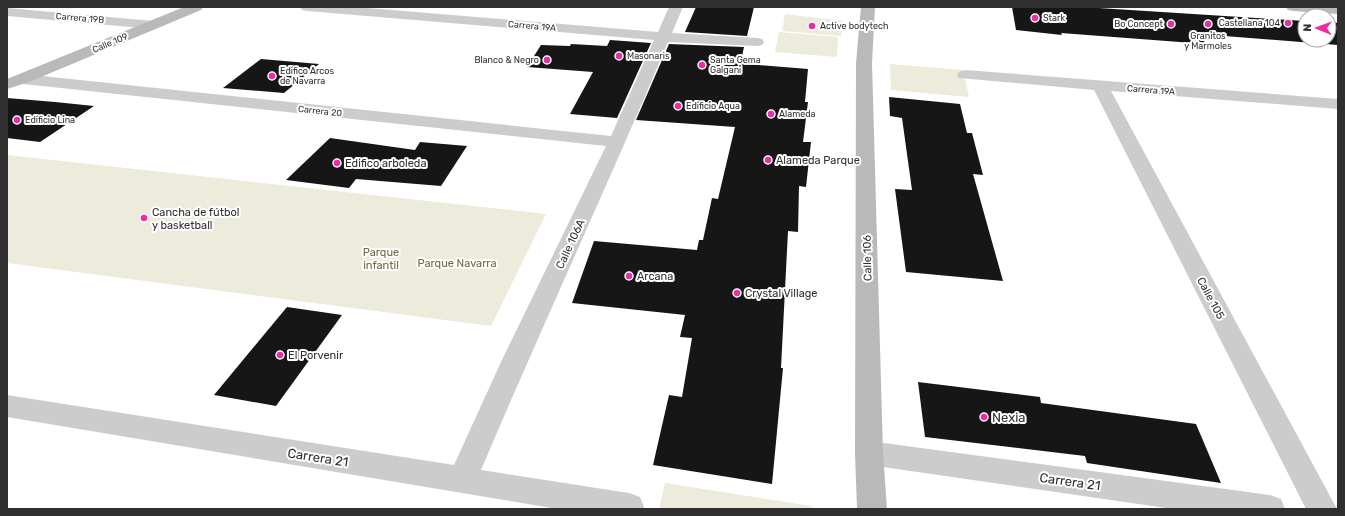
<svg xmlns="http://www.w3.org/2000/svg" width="1345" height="516" viewBox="0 0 1345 516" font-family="Rubik,sans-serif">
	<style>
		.green { fill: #ecebdc }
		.building { fill: #161616 }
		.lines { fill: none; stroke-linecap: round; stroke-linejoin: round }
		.street { fill: #ccc; fill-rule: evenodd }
		.secondary { fill: #b9b9b9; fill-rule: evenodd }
		.poi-dot { fill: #e92ea2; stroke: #fff; stroke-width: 1.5 }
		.labels { text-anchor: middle; stroke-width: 4; stroke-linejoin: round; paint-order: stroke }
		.far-street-label { font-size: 9px; fill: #2f2f2f; stroke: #fff }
		.far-poi-label { font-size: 9px; fill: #2f2f2f; stroke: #fff; text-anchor: start }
		.poi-label { font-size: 11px; fill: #2f2f2f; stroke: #fff; text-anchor: start }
		.street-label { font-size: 11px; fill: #2f2f2f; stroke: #fff }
		.park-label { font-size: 11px; fill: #6c6b3b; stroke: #fff }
		.near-poi-label { font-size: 13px; fill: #2f2f2f; stroke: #fff; text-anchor: start }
		.near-street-label { font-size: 13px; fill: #2f2f2f; stroke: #fff }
	</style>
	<rect width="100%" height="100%" fill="#fff"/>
	<g class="green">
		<path d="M785 14 843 21 841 36 782 31Z"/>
		<path d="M779 32 838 37 837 57 775 52Z"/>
		<path d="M890 64 963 70 969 97 891 90Z"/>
		<path d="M7 155 546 214 491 326 7 263Z"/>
		<path d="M665 483 812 506V509H659Z"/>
	</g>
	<g class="building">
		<path d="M696 7H754L747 36 685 32Z"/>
		<path d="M1012 7H1083L1305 21V40H1329V22L1338 23V45L1199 34 1206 44 1061 33 1062 35 1016 30Z"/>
		<path d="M610 40 651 43 617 118 570 114 593 72 527 67 541 45 570 46 571 44 607 46Z"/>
		<path d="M669 44 744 47 742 56 747 57 745 64 808 69 805 102H808L803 142H811L806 187 799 186 798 232 788 231 781 368H783L772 484 653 465 669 395 682 397 692 338 680 337 685 315 572 303 594 241 697 250 699 240H703L712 198 718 199 735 127 636 120Z"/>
		<path d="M261 59 319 64 284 93 223 88Z"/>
		<path d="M889 97 960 104 967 133H972L983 175 973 174 1003 281 906 272 895 189 912 190 902 118 890 116Z"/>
		<path d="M7 98 55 102 94 106 40 142 7 138Z"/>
		<path d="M330 138 415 150 420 142 467 146 441 186 356 179 349 188 286 180Z"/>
		<path d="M287 307 342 315 276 406 214 395Z"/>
		<path d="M918 382 1040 397 1041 403 1196 424 1221 483 1087 463 1085 456 925 437Z"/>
	</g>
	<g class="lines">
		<g class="street">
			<path d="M300 7H355L658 32 669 7H683L672 33 757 38 762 39 764 42 762 45 757 46 668 42C608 185 542 326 481 470L629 493 640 497 644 507 643 509H558L7 417V395L454 465 501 362 606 146 23 84 17 82 15 79 17 76 23 74 611 136 654 40 307 11 302 10Z"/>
			<path d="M7 8 153 21 158 22 160 25 158 28 153 29 7 16Z"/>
			<path d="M965 70 1338 99V109L1111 91 1337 509H1306L1094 90 959 78 957 75 959 72Z"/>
			<path d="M869 441 1270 495 1281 499 1285 509H1173L869 465 859 462 855 453 859 444Z"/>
		</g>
		<g class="secondary">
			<path d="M184 7H203L201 10 29 82 7 89V79Z"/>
			<path d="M861 7H875L872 63 883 453 887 509H857L855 453 856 63Z"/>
			<path d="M1286 7H1338V14L1293 11 1288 10Z"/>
		</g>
	</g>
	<g class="poi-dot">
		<circle cx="1035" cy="18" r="4"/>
		<circle cx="1288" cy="23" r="4"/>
		<circle cx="1171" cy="24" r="4"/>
		<circle cx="1208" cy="24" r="4"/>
		<circle cx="812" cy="26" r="4"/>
		<circle cx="619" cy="56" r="4"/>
		<circle cx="547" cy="60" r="4"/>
		<circle cx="702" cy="65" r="4"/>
		<circle cx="272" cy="76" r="4"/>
		<circle cx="678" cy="106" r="4"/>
		<circle cx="771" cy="114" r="4"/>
		<circle cx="17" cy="120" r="4"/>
		<circle cx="768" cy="160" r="4"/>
		<circle cx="337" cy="163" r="4"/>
		<circle cx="144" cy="218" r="4"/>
		<circle cx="629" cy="276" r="4"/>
		<circle cx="737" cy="293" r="4"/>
		<circle cx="280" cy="355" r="4"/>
		<circle cx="984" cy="417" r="4"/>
	</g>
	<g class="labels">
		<g class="far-street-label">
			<text transform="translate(80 18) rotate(5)" y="3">Carrera 19B</text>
			<text transform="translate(532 26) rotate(5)" y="3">Carrera 19A</text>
			<text transform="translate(110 43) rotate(-23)" y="3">Calle 109</text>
			<text transform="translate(1151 90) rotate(4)" y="3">Carrera 19A</text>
			<text transform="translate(320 111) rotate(6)" y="3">Carrera 20</text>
		</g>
		<g class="far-poi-label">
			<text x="1043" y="21">Stark</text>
			<text x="1280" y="26" text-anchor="end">Castellana 104</text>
			<text x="1163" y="27" text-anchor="end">Bo Concept</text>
			<text x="820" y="29">Active bodytech</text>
			<text x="1208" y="39" text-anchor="middle">Granitos<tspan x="1208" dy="10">y Marmoles</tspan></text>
			<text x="627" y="59">Masonaris</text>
			<text x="539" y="63" text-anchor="end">Blanco &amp; Negro</text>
			<text x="710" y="63">Santa Gema<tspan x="710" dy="10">Galgani</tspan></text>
			<text x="280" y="74">Edifico Arcos<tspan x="280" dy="10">de Navarra</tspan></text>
			<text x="686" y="109">Edificio Aqua</text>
			<text x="779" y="117">Alameda</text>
			<text x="25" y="123">Edificio Lina</text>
		</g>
		<g class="poi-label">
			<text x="776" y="164">Alameda Parque</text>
			<text x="345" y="167">Edifico arboleda</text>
			<text x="152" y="216">Cancha de fútbol<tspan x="152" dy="13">y basketball</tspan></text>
			<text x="637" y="280">Arcana</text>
			<text x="745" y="297">Crystal Village</text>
			<text x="288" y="359">El Porvenir</text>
		</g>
		<g class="street-label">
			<text transform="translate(570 244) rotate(-65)" y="4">Calle 106A</text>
			<text transform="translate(867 258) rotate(-91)" y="4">Calle 106</text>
			<text transform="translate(1211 298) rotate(62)" y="4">Calle 105</text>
		</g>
		<g class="park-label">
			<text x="381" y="256">Parque<tspan x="381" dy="13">infantil</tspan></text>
			<text x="457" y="267">Parque Navarra</text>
		</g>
		<g class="near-poi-label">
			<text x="992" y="422">Nexia</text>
		</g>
		<g class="near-street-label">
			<text transform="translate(318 457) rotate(9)" y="5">Carrera 21</text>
			<text transform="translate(1070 481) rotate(8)" y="5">Carrera 21</text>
		</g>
	</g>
	<rect width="1345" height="516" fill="none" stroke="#2f2f2f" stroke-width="16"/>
	<g transform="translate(1317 28) rotate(271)"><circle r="19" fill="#ffffff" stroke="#acacac"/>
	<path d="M0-3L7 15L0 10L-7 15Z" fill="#e92ea2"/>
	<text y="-6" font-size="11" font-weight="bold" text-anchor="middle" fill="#2f2f2f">N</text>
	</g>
</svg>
